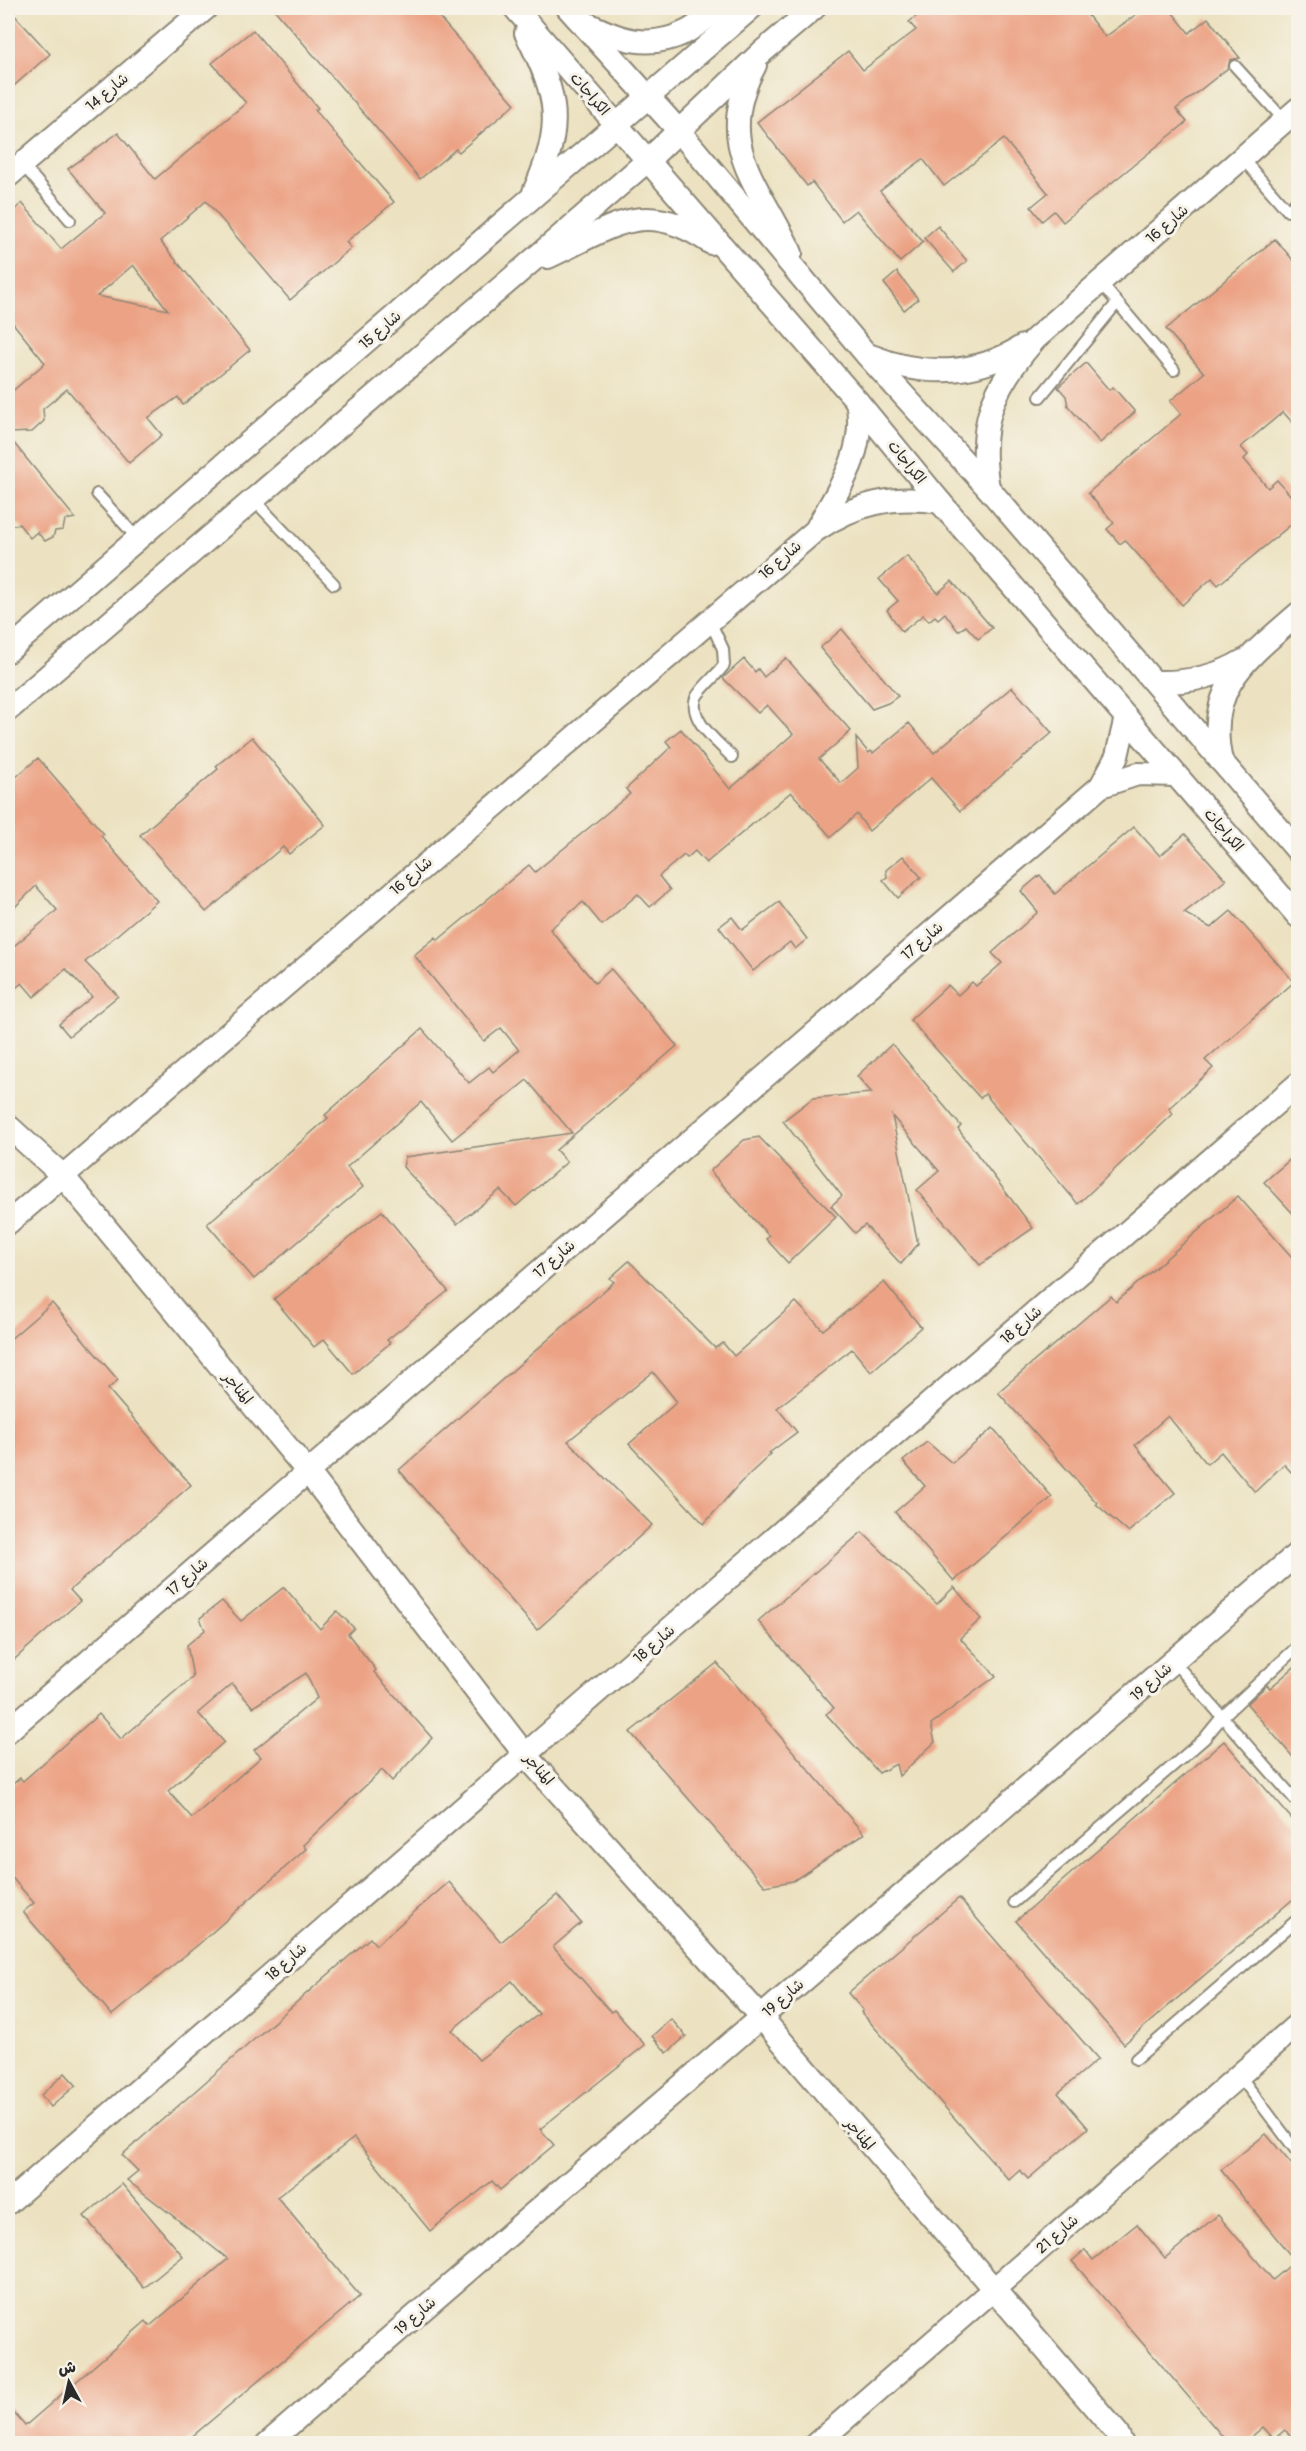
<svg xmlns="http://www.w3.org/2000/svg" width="1306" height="2451" viewBox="0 0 1306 2451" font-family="Pangolin,'Playpen Sans Arabic',sans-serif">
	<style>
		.building { fill: #eca385; fill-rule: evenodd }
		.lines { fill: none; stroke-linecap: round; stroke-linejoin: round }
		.service-casing { stroke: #8c8676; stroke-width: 14 }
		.minor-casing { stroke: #8c8676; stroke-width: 26 }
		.service { stroke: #fff; stroke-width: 10 }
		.minor { stroke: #fff; stroke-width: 22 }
		.labels { text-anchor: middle; stroke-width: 6; stroke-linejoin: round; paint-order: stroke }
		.street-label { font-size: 15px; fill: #2b2b2b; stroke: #f7f3e8 }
	</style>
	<rect width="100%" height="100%" fill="#f7f3e8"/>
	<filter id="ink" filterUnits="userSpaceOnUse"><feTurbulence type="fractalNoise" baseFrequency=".0167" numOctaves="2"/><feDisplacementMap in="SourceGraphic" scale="12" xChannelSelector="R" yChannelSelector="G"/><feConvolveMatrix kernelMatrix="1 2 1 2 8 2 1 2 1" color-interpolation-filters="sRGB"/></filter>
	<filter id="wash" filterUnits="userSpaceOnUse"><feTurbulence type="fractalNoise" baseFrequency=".008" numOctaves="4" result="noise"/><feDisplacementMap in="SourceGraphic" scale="24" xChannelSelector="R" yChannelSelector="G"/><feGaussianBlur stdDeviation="1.35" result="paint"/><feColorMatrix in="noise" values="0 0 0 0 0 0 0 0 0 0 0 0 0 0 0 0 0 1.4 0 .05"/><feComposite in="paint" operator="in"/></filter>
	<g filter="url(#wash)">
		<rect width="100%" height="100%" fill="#ece2c1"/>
		<g id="blocks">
			<g class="building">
				<path d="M8 8 50 54 8 91Z"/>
				<path d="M273 8H431L515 104 459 152 456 149 420 179Z"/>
				<path d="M927 8H1082L1105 37 1145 8H1169L1189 33 1208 18 1240 58 1230 60 1228 68 1176 109 1187 122 1063 222 1054 211 1042 221 1031 207 1048 193 1004 139 944 186 923 159 880 191 923 242 900 262 856 210 842 221 812 182 807 186 757 122 848 51 863 70 916 30 909 22Z"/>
				<path d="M253 30 318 108 315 110 394 202 346 242 351 248 290 300 206 201 160 241 250 350 183 405 178 397 148 418 162 435 129 463 67 389 43 409 44 421 32 432 8 433V395L45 363 8 317V216L22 203 61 249 105 213 68 169 118 133 155 179 246 103 212 63ZM133 265 168 310 97 296Z"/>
				<path d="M938 226 967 261 954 272 924 238Z"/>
				<path d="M1275 239 1299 267V430L1283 412 1241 447 1248 455 1244 459 1268 488 1277 480 1299 505V518L1218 585 1212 578 1182 605 1125 540 1120 544 1107 529 1114 523 1088 493 1181 414 1170 401 1204 373 1166 329Z"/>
				<path d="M897 272 918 299 904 310 884 283Z"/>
				<path d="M1086 363 1109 390 1113 387 1135 412 1100 443 1068 406 1066 396 1058 387Z"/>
				<path d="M8 436 75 518 65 520 63 530 55 531 53 537 45 541 37 532 30 538 19 524 8 526Z"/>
				<path d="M907 556 938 593 952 581 992 628 978 639 966 626 958 631 945 613 938 619 935 616 929 621 923 615 902 632 887 610 898 601 879 579Z"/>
				<path d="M842 629 898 696 888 703 872 709 820 648Z"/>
				<path d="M786 658 851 731 819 759 841 783 858 768 856 738 869 753 871 751 873 753 909 723 934 753 1012 687 1052 733 960 811 931 778 869 831 857 814 831 837 791 792 706 863 695 851 687 858 684 855 659 876 670 890 650 907 638 894 602 925 583 902 550 929 595 983 611 969 677 1046 556 1150 567 1162 516 1206 500 1190 457 1224 403 1167 405 1157 572 1133 527 1080 452 1140 421 1102 347 1167 363 1187 254 1279 207 1224 328 1118 325 1115 422 1029 469 1083 489 1067 493 1072 519 1050 501 1028 484 1041 414 955 436 937 438 940 529 865 535 872 630 794 626 789 671 747 666 741 681 729 730 789 793 734 767 705 758 713 723 678 744 659 755 672 758 669 764 677Z"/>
				<path d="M252 737 325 825 289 854 283 847 206 912 140 835 218 769 216 766Z"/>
				<path d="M38 758 104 834 101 836 157 901 85 962 118 996 69 1036 59 1024 92 997 66 969 34 997 22 983 8 994V951L57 910 36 886 8 914V784Z"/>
				<path d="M1134 827 1160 856 1185 834 1226 880 1184 913 1211 928 1231 911 1294 982 1205 1060 1213 1068 1169 1108 1173 1114 1169 1118 1078 1204 985 1094 980 1098 910 1020 948 985 958 995 972 982 976 986 1002 963 992 953 1038 912 1021 891 1040 875 1055 894Z"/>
				<path d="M903 856 921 877 898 898 883 880 887 877 886 870Z"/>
				<path d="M779 902 807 939 795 949 790 942 753 971 719 927 732 917 742 930Z"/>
				<path d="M892 1044 961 1126 958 1129 1033 1228 980 1265 917 1190 939 1171 892 1116 918 1244 901 1264 865 1225 855 1233 831 1206 842 1196 783 1121 813 1098 872 1093 857 1076Z"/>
				<path d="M759 1137 836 1217 788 1263 766 1239 769 1236 710 1171 744 1140Z"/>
				<path d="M1299 1152V1220L1264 1182Z"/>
				<path d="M1238 1196 1299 1265V1465L1291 1472 1284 1464 1255 1492 1221 1452 1207 1464 1168 1416 1135 1445 1175 1493 1128 1532 1096 1504 1097 1503 998 1392 1111 1296 1116 1302Z"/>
				<path d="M382 1211 448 1291 387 1340 390 1343 353 1374 324 1339 314 1347 274 1299Z"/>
				<path d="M629 1261 715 1348 723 1343 734 1356 796 1302 823 1330 884 1282 921 1327 871 1372 852 1349 777 1408 797 1432 769 1453 771 1454 740 1483 704 1524 629 1444 677 1402 653 1372 568 1441 652 1525 537 1630 399 1470 614 1282 610 1278Z"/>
				<path d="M52 1303 118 1380 108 1389 191 1485 70 1590 80 1601 8 1665V1341Z"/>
				<path d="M993 1428 1052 1497 954 1581 895 1512 925 1486 903 1461 927 1442 952 1463Z"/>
				<path d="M862 1532 937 1604 954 1587 981 1619 960 1638 996 1676 931 1724 935 1742 899 1776 896 1764 879 1773 826 1714 834 1708 758 1621Z"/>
				<path d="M284 1587 320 1629 337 1611 354 1628 348 1634 376 1670 374 1672 432 1738 392 1781 382 1770 303 1845 306 1849 199 1944 112 2015 23 1912 34 1903 8 1873V1788L20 1778 23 1781 99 1714 121 1739 193 1677 187 1645 205 1630 200 1618 222 1601 241 1621ZM306 1673 317 1698 254 1750 261 1757 192 1818 168 1791 224 1742 198 1713 232 1684 253 1707Z"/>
				<path d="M717 1663 864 1834 793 1881 765 1886 630 1732Z"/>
				<path d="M1299 1663V1764L1247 1704 1267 1685 1270 1688Z"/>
				<path d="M1224 1741 1299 1827V1894L1124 2044 1016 1921Z"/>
				<path d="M449 1882 501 1942 557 1895 581 1923 553 1947 611 2012 614 2010 645 2045 540 2129 554 2145 500 2190 492 2181 430 2231 354 2138 277 2197 360 2296 183 2444H8V2406L25 2426 146 2321 150 2326 228 2259 127 2180 138 2171 122 2155 370 1938 376 1945ZM512 1981 539 2014 479 2060 452 2030Z"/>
				<path d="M959 1898 1098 2059 1058 2093 1088 2128 1028 2179 1020 2170 1009 2180 861 2012 863 2010 848 1993Z"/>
				<path d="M671 2019 686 2036 667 2053 652 2036Z"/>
				<path d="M65 2073 76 2085 51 2107 41 2095Z"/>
				<path d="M1266 2134 1299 2173V2444L1285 2430 1274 2439 1263 2427 1243 2444H1229L1072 2261 1085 2250 1093 2260 1137 2224 1165 2258 1218 2215 1273 2280 1295 2261 1221 2170Z"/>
				<path d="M122 2184 183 2256 144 2288 84 2216Z"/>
			</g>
		</g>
	</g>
	<g filter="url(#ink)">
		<use href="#blocks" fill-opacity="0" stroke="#8c8676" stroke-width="1.5"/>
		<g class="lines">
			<defs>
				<g id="service">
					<path d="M1235 66 1285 121"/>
					<path d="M1242 158 1288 211 1298 200"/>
					<path d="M22 164 70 220"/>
					<path d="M1100 282 1174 370"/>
					<path d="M1040 397 1117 303"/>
					<path d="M97 494 138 539"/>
					<path d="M254 500 334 584"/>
					<path d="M710 621 723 649 724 665C718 674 699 690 696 698 688 720 719 743 732 757"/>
					<path d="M1174 1662 1298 1803"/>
					<path d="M1014 1902 1204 1739 1222 1717 1298 1646"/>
					<path d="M1136 2059 1298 1919"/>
					<path d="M1239 2075 1298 2153"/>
				</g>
				<g id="minor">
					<path d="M515 8 857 401 940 502 1298 916"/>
					<path d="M568 8 679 131 866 354 988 488 1298 851"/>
					<path d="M586 23C620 40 649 50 686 32 698 26 709 15 721 8"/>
					<path d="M526 33C559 98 564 124 534 192"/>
					<path d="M755 65C712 145 759 183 791 253"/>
					<path d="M8 176 206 8"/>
					<path d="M548 257C613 227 644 196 711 243"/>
					<path d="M871 356C923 377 976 376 1023 346"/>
					<path d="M988 488C977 423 993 387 1035 339L1298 109"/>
					<path d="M818 526C841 486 867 449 857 401"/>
					<path d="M8 651 751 8"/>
					<path d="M1154 682C1186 683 1215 678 1243 661"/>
					<path d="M8 710 525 267 647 161 761 53 814 8"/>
					<path d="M1221 761C1204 687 1249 657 1298 614"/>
					<path d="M1101 786 1117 756 1126 717"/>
					<path d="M8 1126 63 1176 308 1472 526 1756 761 2017 1117 2433 1122 2444"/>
					<path d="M8 1223 816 530C855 503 894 495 940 502"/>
					<path d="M8 1731 1101 786 1138 774 1175 775"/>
					<path d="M8 2203 1298 1084"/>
					<path d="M267 2444 1298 1553"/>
					<path d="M816 2444 1298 2024"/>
				</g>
			</defs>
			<use href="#service" class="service-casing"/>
			<use href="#minor" class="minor-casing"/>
			<use href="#service" class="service"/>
			<use href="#minor" class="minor"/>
		</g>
	</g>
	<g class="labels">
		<g class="street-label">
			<text transform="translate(107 92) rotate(-40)" y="5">شارع 14</text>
			<text transform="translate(590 94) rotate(49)" y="5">الكراجات</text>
			<text transform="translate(1167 224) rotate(-41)" y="5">شارع 16</text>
			<text transform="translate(380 330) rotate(-41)" y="5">شارع 15</text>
			<text transform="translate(907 462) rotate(51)" y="5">الكراجات</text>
			<text transform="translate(780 560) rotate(-41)" y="5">شارع 16</text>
			<text transform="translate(1224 830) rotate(49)" y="5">الكراجات</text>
			<text transform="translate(411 876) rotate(-41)" y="5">شارع 16</text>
			<text transform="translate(922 941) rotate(-41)" y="5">شارع 17</text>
			<text transform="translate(554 1259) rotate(-41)" y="5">شارع 17</text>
			<text transform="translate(1021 1325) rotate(-41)" y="5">شارع 18</text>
			<text transform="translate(238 1388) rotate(50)" y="5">المناجر</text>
			<text transform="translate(187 1577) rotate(-41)" y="5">شارع 17</text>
			<text transform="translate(654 1644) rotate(-41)" y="5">شارع 18</text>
			<text transform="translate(1151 1682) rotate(-41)" y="5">شارع 19</text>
			<text transform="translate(539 1769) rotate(49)" y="5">المناجر</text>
			<text transform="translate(286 1962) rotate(-41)" y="5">شارع 18</text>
			<text transform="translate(783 1998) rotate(-41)" y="5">شارع 19</text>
			<text transform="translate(860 2134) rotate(49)" y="5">المناجر</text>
			<text transform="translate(1057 2234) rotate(-41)" y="5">شارع 21</text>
			<text transform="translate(415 2316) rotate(-41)" y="5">شارع 19</text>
		</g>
	</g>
	<rect width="1306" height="2451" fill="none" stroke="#f7f3e8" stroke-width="30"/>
	<g transform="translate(69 2382) rotate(352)" stroke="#f7f3e8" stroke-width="4.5" paint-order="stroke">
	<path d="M0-4.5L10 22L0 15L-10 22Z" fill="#2b2b2b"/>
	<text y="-9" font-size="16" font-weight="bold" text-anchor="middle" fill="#2b2b2b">ش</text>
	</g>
</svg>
